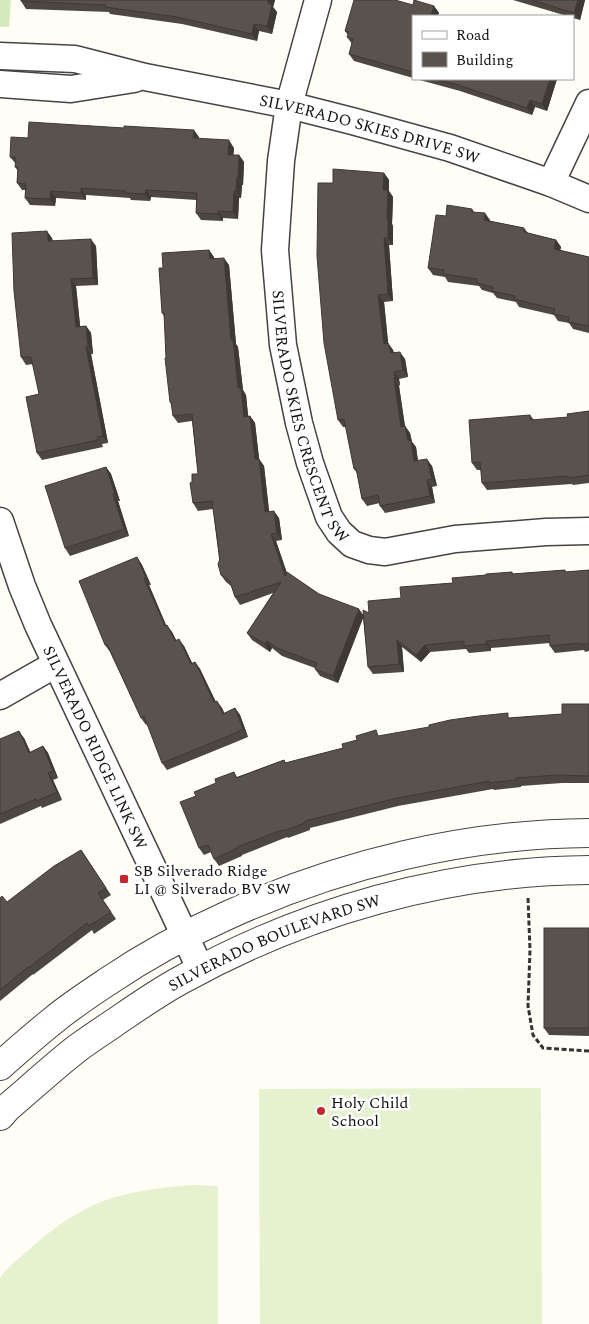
<svg xmlns="http://www.w3.org/2000/svg" width="589" height="1324" viewBox="0 0 589 1324" font-family="Spectral,serif">
	<style>
		.green { fill: #d5ebbd }
		.pitch { fill: #e6f2cf }
		.lines { fill: none; stroke-linecap: round; stroke-linejoin: round }
		.minor-casing { stroke: #444; stroke-width: 29 }
		.tertiary-casing { stroke: #444; stroke-width: 30 }
		.path { stroke: #333; stroke-width: 3; stroke-dasharray: 5 2.5; stroke-linecap: butt }
		.minor { stroke: #fff; stroke-width: 26 }
		.tertiary { stroke: #fff; stroke-width: 28 }
		.wall { fill: #4d4742 }
		.shaded-wall { fill: #3f3936 }
		.building { fill: #5a524d; stroke: #3f3936 }
		.poi-dot { fill: #c4262e; stroke: #fff; stroke-width: 2 }
		.labels { text-anchor: middle; stroke-width: 5; stroke-linejoin: round; paint-order: stroke }
		.street-label { font-size: 16px; fill: #111; stroke: #fff }
		.poi-label { font-size: 16px; fill: #111; stroke: #fff; text-anchor: start }
	</style>
	<rect width="100%" height="100%" fill="#fffdf5"/>
	<path class="green" d="M0 0H11L9 27H0Z"/>
	<g class="pitch">
		<path d="M541 1088 542 1324H260L259 1089Z"/>
		<path d="M192 1185 218 1186V1324H0V1278C9 1265 22 1256 33 1246 59 1223 89 1203 123 1195 146 1189 169 1187 192 1185Z"/>
	</g>
	<g class="lines">
		<defs>
			<g id="minor">
				<path id="s1" d="M318 0 289 105 281 161 275 250 283 345 299 423 310 463 329 517 339 532 352 544 369 550 385 552 455 539 546 532 589 531"/>
				<path id="s2" d="M0 56 75 59 145 77 289 105 352 121 450 148 551 183 589 199"/>
				<path d="M0 84 71 89 134 79"/>
				<path d="M551 183 589 103"/>
				<path id="s3" d="M0 521 22 586 38 625 201 970"/>
				<path d="M0 696 56 664"/>
			</g>
			<g id="tertiary">
				<path d="M0 1066C18 1050 36 1034 55 1019 72 1005 92 992 110 980 147 955 186 934 226 916 340 864 464 834 589 833"/>
				<path id="s4" d="M0 1116 7 1108C31 1088 54 1066 79 1047 90 1039 102 1031 114 1023 136 1008 157 993 181 980 305 911 447 871 589 870"/>
			</g>
		</defs>
		<use href="#minor" class="minor-casing"/>
		<use href="#tertiary" class="tertiary-casing"/>
		<path class="path" d="M528 898 530 950 528 1006 533 1035 543 1048 589 1051"/>
		<use href="#minor" class="minor"/>
		<use href="#tertiary" class="tertiary"/>
	</g>
	<g class="wall">
		<path d="M21 0H275L273 7 277 12 272 34 259 31 257 41 182 24 110 14 109 12 26 9 21 1Z"/>
		<path d="M513 0H585L580 20 573 18V16H567Z"/>
		<path d="M413 5 434 6 439 13 413 16V78L354 61 349 54 352 44 347 37 348 35 345 31Z"/>
		<path d="M416 79H557L547 111 535 107 532 115 460 91Z"/>
		<path d="M199 137 198 138 234 148 233 155H239L244 162 243 185H242L241 198H239L238 219 223 218V221L201 220 196 213V200L151 197 150 201 131 200 130 198 86 195V200L56 198 55 206 30 205 25 198 26 190H22L17 183 18 171 15 167 16 164 10 157 28 138Z"/>
		<path d="M384 173 389 180V191L393 197 392 224 393 226V245H389L393 301 384 302 388 343 393 350 394 353 405 359 408 377 399 379 400 385 399 386 405 426 410 433 412 442 416 447 418 461 432 466 437 486 432 487 435 503 385 513 380 506V503L367 506 362 499 357 473 354 469 346 427H343L338 420 333 183Z"/>
		<path d="M472 209 474 212 490 221 524 228 528 233 556 240 561 247 560 250 589 257V333L573 329 569 323 558 321 554 315 519 307 516 302 497 298 493 293 482 290 479 286 448 282 445 277 433 275 428 268 446 216Z"/>
		<path d="M52 238 53 241 96 246 98 285 76 286 80 327 86 326 91 333 93 354H91L108 443 102 444 103 447 42 460 37 453 39 394 33 364 26 365 21 357Z"/>
		<path d="M209 250 214 258 229 265 236 344 238 347 243 390 246 395 248 416H250L255 423 259 459 264 466 269 511 279 518 282 540 276 541 287 573 319 594 363 615 401 598 453 583 486 575 512 572 513 574 565 570 566 572 589 570V651L585 652 584 650 555 653 550 646V643L491 648V651L469 653 466 649 430 652 421 662 402 647 404 672 373 674 368 667 363 617 338 683 320 676 315 669V668L282 656 272 648 270 652 252 640 247 633 273 593 240 605 235 597 231 586 226 582 221 575 213 509 198 511 193 503 192 482 198 474 192 421 178 423 173 416 172 406 170 402 164 316 162 313 163 268Z"/>
		<path d="M589 411V483L573 485 572 484 487 490 482 483 481 470H477L472 463 530 415 534 420 568 417Z"/>
		<path d="M106 467 111 474 120 501H118L129 536 70 556 65 548Z"/>
		<path d="M137 557 142 565 151 585H149L166 626 172 632 176 640 184 646 192 663 195 662 200 669 216 702 222 708 224 713 235 708 240 715 248 737 236 742 167 770 162 763 147 724 146 725 141 718 110 652 105 645Z"/>
		<path d="M589 704V783H562L521 786V787L494 790 493 789 398 806 310 828V830L288 838 287 837 242 855V856L219 866 214 859 211 852 204 855 199 848 196 796 234 772 237 777 284 760 286 763 343 748 380 736 511 718 562 714Z"/>
		<path d="M24 738 30 752 43 746 48 753 58 778 53 780 62 800 42 808 41 806 0 824V739Z"/>
		<path d="M81 850 111 895 103 900 116 919 94 934 92 930 33 975V974L0 1001V898L7 902Z"/>
		<path d="M589 928V1036L549 1035 544 1028Z"/>
	</g>
	<g class="shaded-wall">
		<path d="M268 0H275L273 7 277 12 272 34 267 26Z"/>
		<path d="M578 0H585L580 20 574 13Z"/>
		<path d="M434 6 439 13 438 16H432L431 15Z"/>
		<path d="M254 24 259 31 257 41 252 34Z"/>
		<path d="M550 79H557L547 111 542 104Z"/>
		<path d="M530 100 535 107 532 115 527 108Z"/>
		<path d="M194 130 199 137 198 145 193 138Z"/>
		<path d="M229 140 234 148 233 162 228 155Z"/>
		<path d="M239 155 244 162 243 185 238 178Z"/>
		<path d="M384 173 389 180V191L393 197 392 224 393 226V245L388 238 383 190Z"/>
		<path d="M237 177 242 185 241 198 236 191Z"/>
		<path d="M81 188 86 195V200L81 193Z"/>
		<path d="M146 190 151 197 150 201 145 194Z"/>
		<path d="M51 191 56 198 55 206 50 199Z"/>
		<path d="M234 191 239 198 238 219 233 212Z"/>
		<path d="M218 211 223 218V221L218 214Z"/>
		<path d="M485 213 490 220 489 227 484 220Z"/>
		<path d="M47 231 52 238 53 248 48 241Z"/>
		<path d="M384 238 389 245 393 301 388 294Z"/>
		<path d="M91 239 96 246 98 285 93 278Z"/>
		<path d="M556 240 561 247 559 256 554 249Z"/>
		<path d="M209 250 214 257 215 266 210 259Z"/>
		<path d="M224 258 229 265 236 344 238 347 243 390 246 395 249 424 244 417 231 340Z"/>
		<path d="M71 279 76 286 81 334 76 327Z"/>
		<path d="M378 295 384 302 389 351 384 344Z"/>
		<path d="M86 326 91 333 93 354 88 347Z"/>
		<path d="M388 343 393 350 396 361 391 353Z"/>
		<path d="M86 347 91 354 108 443 103 436Z"/>
		<path d="M400 352 405 359 408 377 403 370Z"/>
		<path d="M394 372 399 379 400 385 395 378Z"/>
		<path d="M394 378 399 386 406 434 401 427Z"/>
		<path d="M250 416 255 423 260 466 255 459Z"/>
		<path d="M405 426 410 433 412 442 416 447 419 469 414 461 408 441Z"/>
		<path d="M259 459 264 466 270 519 265 512Z"/>
		<path d="M427 459 432 466 437 486 432 479Z"/>
		<path d="M106 467 111 474 120 501 115 494Z"/>
		<path d="M427 480 432 487 435 503 430 496Z"/>
		<path d="M113 494 118 501 129 536 124 529Z"/>
		<path d="M274 511 279 518 282 540 277 533Z"/>
		<path d="M271 534 276 541 290 583 285 576Z"/>
		<path d="M137 557 142 565 151 585 146 578Z"/>
		<path d="M144 578 149 585 170 634 165 626Z"/>
		<path d="M359 609 364 616 338 683 333 676Z"/>
		<path d="M167 625 172 632 180 648 175 641Z"/>
		<path d="M179 639 184 646 196 671 191 664Z"/>
		<path d="M397 640 402 647 404 672 399 664Z"/>
		<path d="M267 641 272 648 270 652 265 644Z"/>
		<path d="M486 641 491 648V651L486 644Z"/>
		<path d="M425 645 430 652 421 662 416 655Z"/>
		<path d="M195 662 200 669 219 709 214 702Z"/>
		<path d="M217 701 222 708 228 721 223 714Z"/>
		<path d="M235 708 240 715 248 737 243 729Z"/>
		<path d="M19 731 24 738 34 760 29 753Z"/>
		<path d="M43 746 48 753 58 778 53 771Z"/>
		<path d="M48 773 53 780 62 800 57 792Z"/>
	</g>
	<g class="building">
		<path d="M21 0H268V3L272 5 267 26 254 24 252 34 177 17 105 7 106 5 21 1Z"/>
		<path d="M354 0H395L413 5 414 0 434 6 431 15 436 16H413V72L349 54 353 39 347 37 349 32 345 31Z"/>
		<path d="M532 0H578L574 13Z"/>
		<path d="M435 79H550L542 104 530 100 527 108 455 84Z"/>
		<path d="M29 122 124 128V126L194 130 193 138 229 140 228 155H239L238 178 237 177 236 191H234L233 212 218 211V214L196 213 197 193 146 190 145 194 126 193V191L81 188V193L51 191 50 199 25 198 26 184 17 183 18 167H15L16 158 10 157 11 137 28 138Z"/>
		<path d="M333 169 384 173 383 190H388L387 219H388V238H384L388 294 378 295 384 344 388 343 391 353 400 352 403 370 394 372 395 378H394L401 427 405 426 408 441 411 440 414 461 427 459 432 479 427 480 430 496 380 506 378 495 362 499 356 468 354 469 344 419 338 420 324 343 317 256 318 183H333Z"/>
		<path d="M447 205 472 209V212L485 213 484 220 524 228V232L556 240 554 249 589 257V326L568 322 569 317 553 314 555 309 514 299 515 296 492 291 493 287 477 283V279L443 274 444 270 428 268 436 215 446 216Z"/>
		<path d="M47 231 48 241 91 239 93 278 71 279 76 327 86 326 88 347H86L103 436 97 437 98 440 37 453 26 397 39 394 31 357H21L14 291 12 233Z"/>
		<path d="M209 250 210 259 224 258 231 340H233L238 388H241L244 417 250 416 255 459H259L265 512 274 511 277 533 271 534 285 576 287 572 319 594 359 609 333 676 315 669 317 663 277 648 267 641 265 644 247 633 281 582 235 597 230 581 221 575 218 564 220 559 212 501 193 503 190 483 192 482V474H198L192 414 173 416 171 402H170L165 358H166L164 313H162L159 268H163L162 253Z"/>
		<path d="M589 411V475L568 478V476L482 483 480 462 472 463 469 420 530 415 531 420 568 417 567 414Z"/>
		<path d="M106 467 115 494H113L124 529 65 548 45 486Z"/>
		<path d="M137 557 146 578H144L165 626 167 625 175 641 179 639 191 664 195 662 214 702 217 701 223 714 235 708 243 729 231 735 162 763 144 716 141 718 107 644 105 645 79 581Z"/>
		<path d="M565 570V572L589 570V644H580V643L550 646 549 635 486 641V644L464 646V641L425 645 416 655 397 640 399 664 368 667 363 610 369 613 368 601 401 598 400 587 453 583 452 578 486 575V574L512 572V574Z"/>
		<path d="M562 704H589V776L557 775 516 778V780L489 783V781L393 799 305 821V823L283 831 282 830 237 847V848L214 859 208 845 199 848 180 802 196 796 194 792 216 783 215 779 234 772 236 778 284 760 285 763 343 748 342 744 357 740 356 736 376 730 378 736 429 727V725L450 720 479 716 508 713V718L562 714Z"/>
		<path d="M19 731 29 753 43 746 53 771 48 773 57 792 37 801 36 799 0 814V739Z"/>
		<path d="M81 850 106 888 98 893 111 912 89 926 87 923 28 968V967L0 990V898L2 896 7 902 54 866Z"/>
		<rect x="544" y="928" width="45" height="100"/>
	</g>
	<g class="poi-dot">
		<rect x="119" y="874" width="10" height="10" rx="2.5"/>
		<circle cx="321" cy="1111" r="5"/>
	</g>
	<g class="labels">
		<g class="street-label">
			<text dy="6" stroke="none"><textPath href="#s2" startOffset="378">SILVERADO SKIES DRIVE SW</textPath></text>
			<text dy="6" stroke="none"><textPath href="#s1" startOffset="426">SILVERADO SKIES CRESCENT SW</textPath></text>
			<text dy="6" stroke="none"><textPath href="#s3" startOffset="246">SILVERADO RIDGE LINK SW</textPath></text>
			<text dy="6" stroke="none"><textPath href="#s4" startOffset="328">SILVERADO BOULEVARD SW</textPath></text>
		</g>
		<g class="poi-label">
			<text x="134" y="876">SB Silverado Ridge<tspan x="134" dy="18">LI @ Silverado BV SW</tspan></text>
			<text x="331" y="1108">Holy Child<tspan x="331" dy="18">School</tspan></text>
		</g>
	</g>
	<rect x="412" y="15" width="162" height="65" fill="#ffffff" stroke="#a0a0a0"/>
	<rect x="422" y="31" width="25" height="8" fill="#ffffff" stroke="#a0a0a0"/>
	<text x="456" y="40" font-size="15" fill="#111111">Road</text>
	<rect x="422" y="52" width="25" height="15" fill="#5a524d" stroke="#a0a0a0"/>
	<text x="456" y="65" font-size="15" fill="#111111">Building</text>
</svg>
